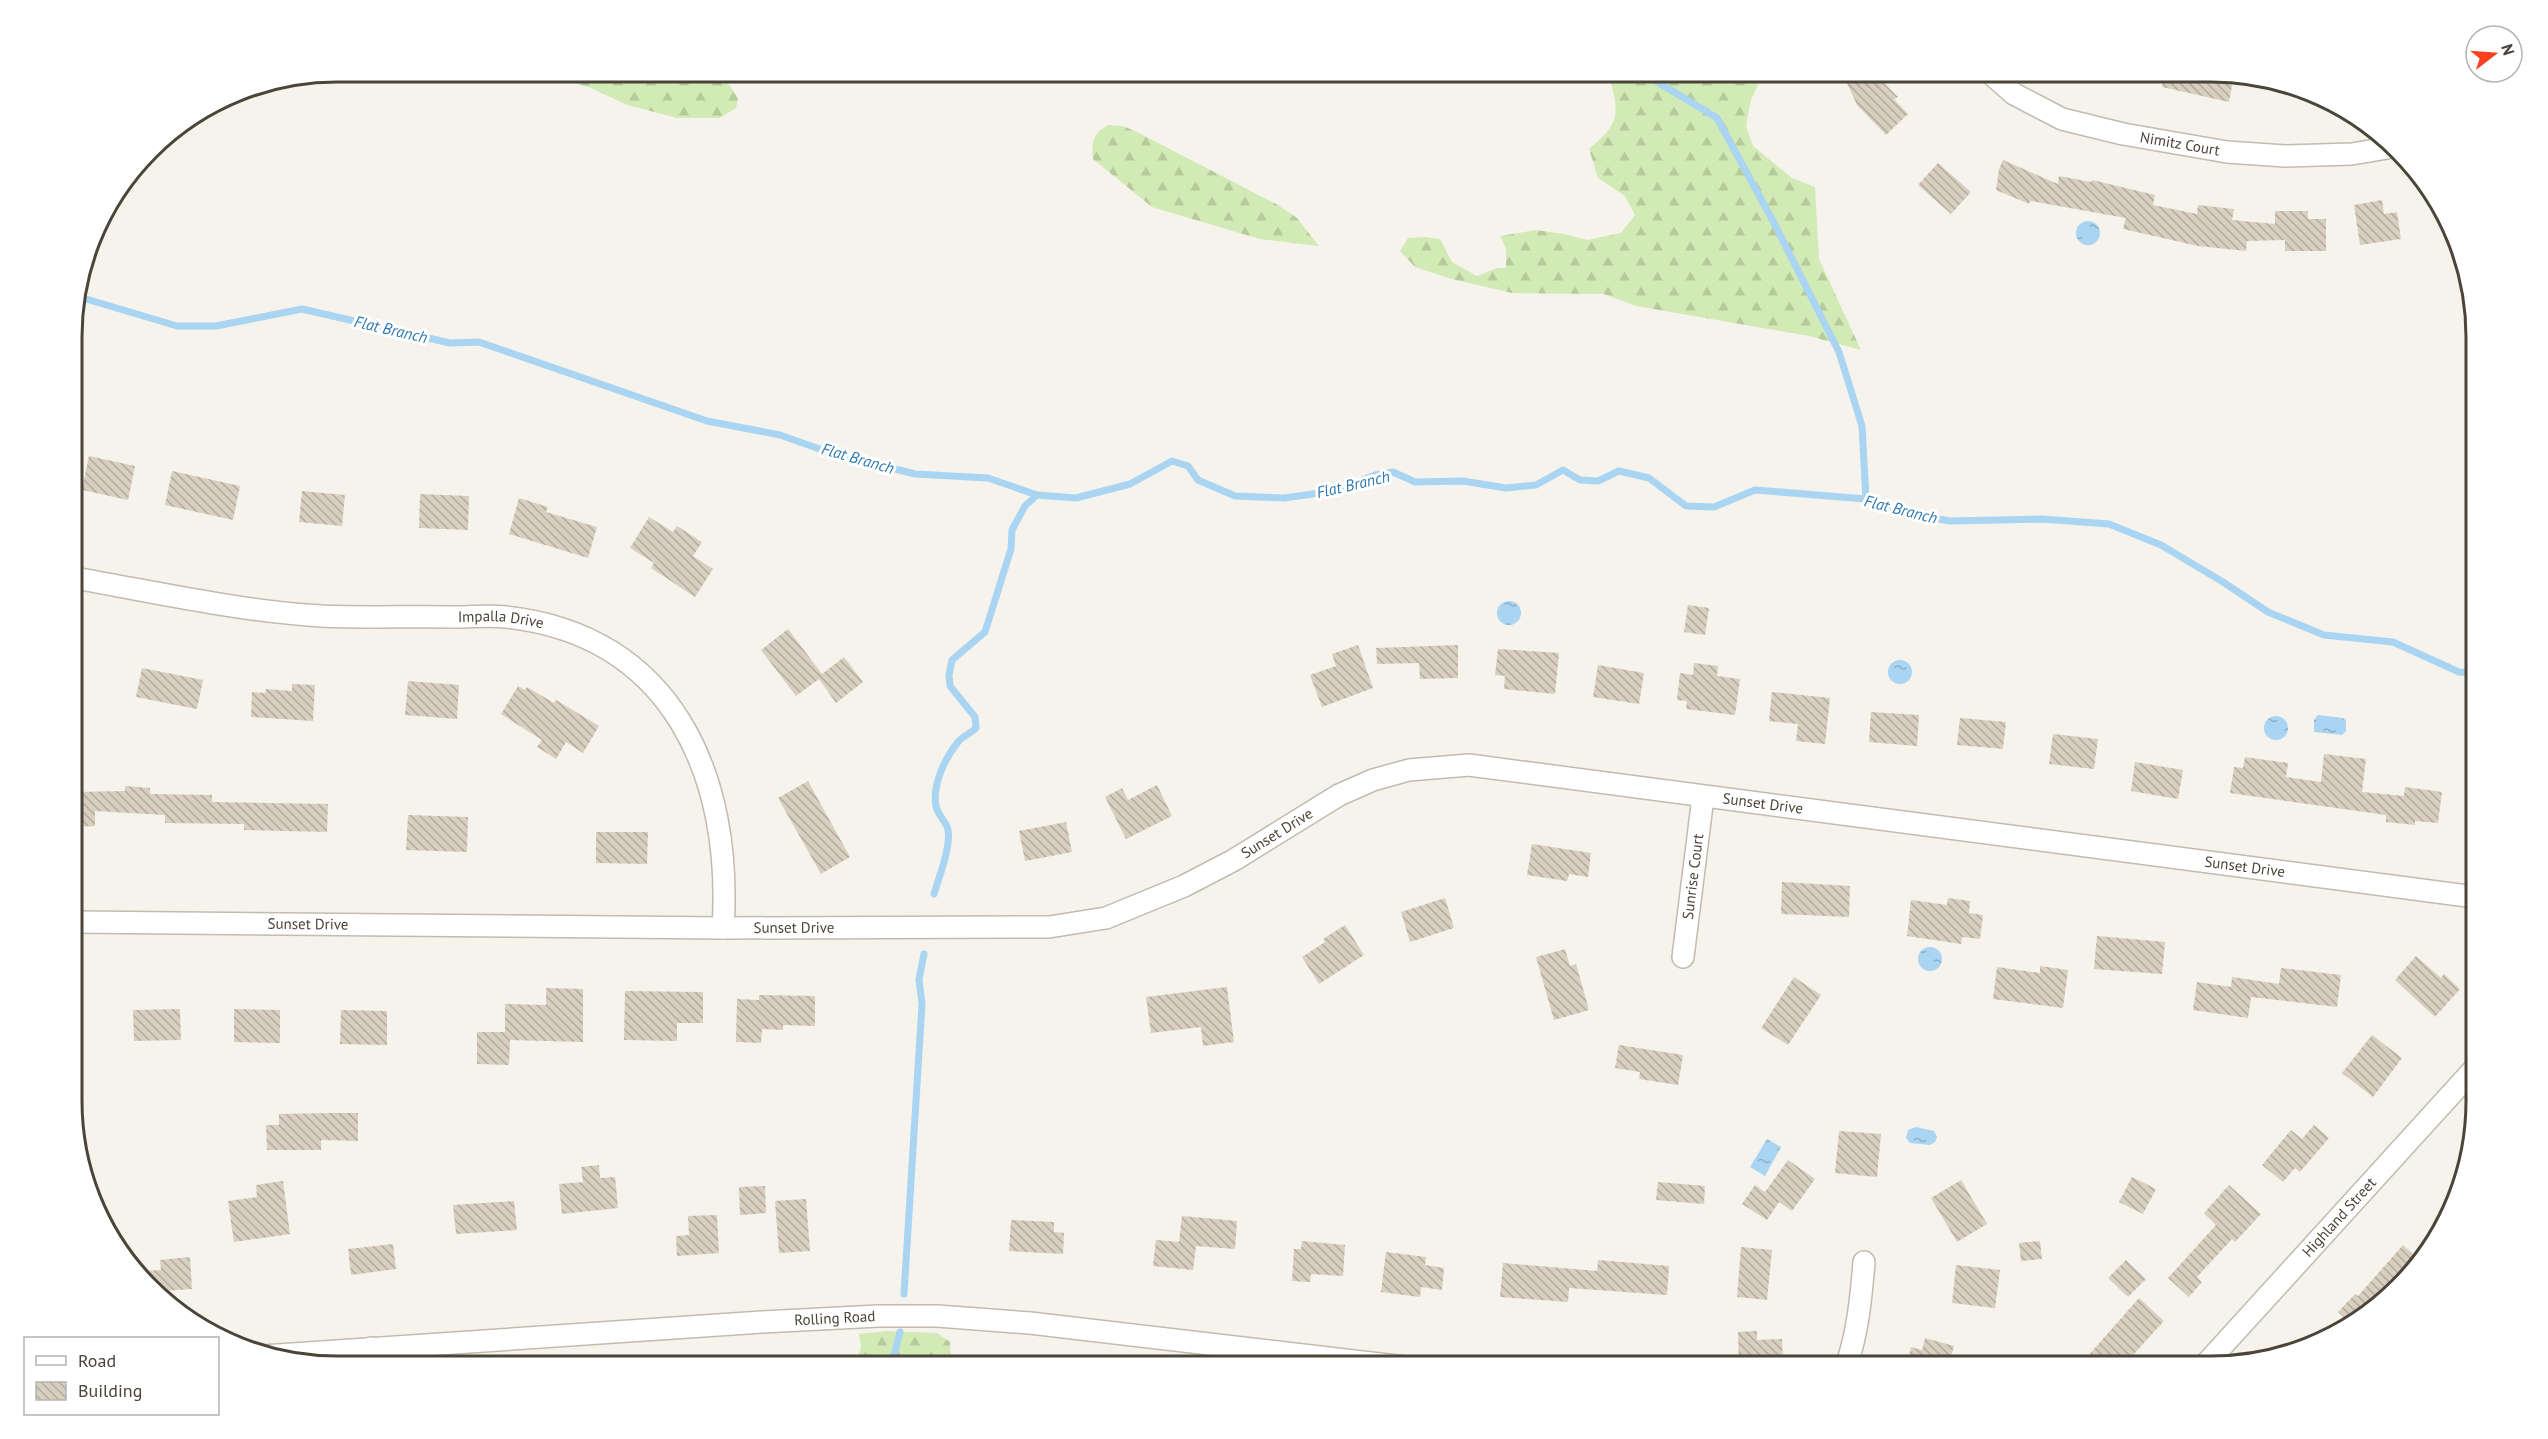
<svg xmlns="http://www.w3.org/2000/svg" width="2548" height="1439" viewBox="0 0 2548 1439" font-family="'PT Sans',sans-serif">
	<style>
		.forest { fill: url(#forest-firs) }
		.water { fill: url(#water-ripples) }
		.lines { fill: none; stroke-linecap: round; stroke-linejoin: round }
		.stream { stroke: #a9d4f2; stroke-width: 7 }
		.building { fill: url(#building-back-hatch) }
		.street-casing { stroke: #c2bbae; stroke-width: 24 }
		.street { stroke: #fff; stroke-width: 21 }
		.labels { text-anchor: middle; stroke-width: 6; stroke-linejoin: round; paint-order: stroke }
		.street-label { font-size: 15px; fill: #4b4439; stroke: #fff }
		.water-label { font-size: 16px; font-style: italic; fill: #2e7ab2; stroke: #fff }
		.rim { fill: none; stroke: #4b4439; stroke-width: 3 }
	</style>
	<defs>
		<pattern id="forest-firs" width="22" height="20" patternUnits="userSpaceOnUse" patternTransform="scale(1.5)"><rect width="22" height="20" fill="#d2eab5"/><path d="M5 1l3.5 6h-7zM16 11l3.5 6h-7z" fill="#b6ca9c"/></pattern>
		<pattern id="water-ripples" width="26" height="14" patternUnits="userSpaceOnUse" patternTransform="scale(1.5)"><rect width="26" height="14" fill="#a9d4f2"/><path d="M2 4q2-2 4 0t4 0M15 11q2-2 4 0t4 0" fill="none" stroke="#8caec5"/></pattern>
		<pattern id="building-back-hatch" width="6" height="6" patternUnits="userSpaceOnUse" patternTransform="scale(1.5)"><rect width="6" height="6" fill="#d8cfc1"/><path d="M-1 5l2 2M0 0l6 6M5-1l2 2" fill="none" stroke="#b1aa9e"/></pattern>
	</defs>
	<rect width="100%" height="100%" fill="#f6f3ec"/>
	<g class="forest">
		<path d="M549 72H718L726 79 738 99 736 108 720 118H677L627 105 591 88 558 78Z"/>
		<path d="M1604 72H1761L1763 74 1751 100 1746 126 1753 146 1792 178 1815 187 1819 259 1861 350 1809 336 1636 306 1604 294 1512 293 1452 279 1415 267 1400 251 1408 238 1424 237 1440 239 1452 262 1477 276 1497 268H1506V249L1500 236 1536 230 1564 234 1587 240 1621 233 1635 215 1625 196 1598 178 1589 149C1622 121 1618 116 1610 75Z"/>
		<path d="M1108 125 1123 126 1139 133 1278 205 1297 218 1319 246 1260 239 1152 207 1093 159C1091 142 1093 134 1108 125Z"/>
		<path d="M886 1331 937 1333 950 1342 951 1359 949 1367H855L861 1347 859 1334Z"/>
	</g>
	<g class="water">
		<circle cx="2088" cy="233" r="12"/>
		<circle cx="1509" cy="613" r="12"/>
		<circle cx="1900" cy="672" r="12"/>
		<path d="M2318 715 2343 718 2346 721V731L2342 735 2314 732V720Z"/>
		<circle cx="2276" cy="728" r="12"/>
		<circle cx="1930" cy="959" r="12"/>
		<path d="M1916 1127 1934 1131 1937 1137 1935 1142 1930 1145 1910 1143 1906 1138 1908 1130Z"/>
		<path d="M1767 1139 1781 1147 1765 1176 1750 1167Z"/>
	</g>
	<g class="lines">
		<g class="stream">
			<path d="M1641 72 1717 118 1773 221 1839 352 1862 426 1866 499"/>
			<path d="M76 296 177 326H216L302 309 450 343 479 342 707 421 780 435 828 452 915 474 988 478 1037 495 1076 498 1130 484 1172 461 1188 466 1198 480 1235 496 1284 498 1334 491 1375 475 1393 472 1415 482 1463 481 1506 488 1536 485 1563 470 1580 480 1598 481 1619 471 1649 478 1686 506 1714 507 1755 490 1866 499 1911 514 1950 521 2042 519 2109 524 2161 545 2223 582 2268 612 2324 635 2393 642 2459 672 2475 673"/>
			<path d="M934 894C939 877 951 847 948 830 947 822 938 816 936 806 932 785 945 758 958 742 963 736 971 733 976 728L975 717 950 686 949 675 952 660 985 632 1011 549 1012 530 1025 506 1037 495"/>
			<path d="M904 1294 922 1004 919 979 924 954"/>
			<path d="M891 1367 900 1332"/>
		</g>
	</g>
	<g class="building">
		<path d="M1842 72H1873L1898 97 1894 99 1908 114 1886 135 1857 105Z"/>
		<path d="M2165 72H2211L2234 75 2229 102 2162 87Z"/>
		<path d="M2003 160 2058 184 2059 176 2091 182 2092 180 2155 195 2153 205 2197 214 2198 205 2234 209 2232 220 2275 224V211H2308V219H2326V251H2285V240L2247 241 2246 251 2198 246 2123 229 2126 218 2030 201 2029 204 1996 190 1999 169Z"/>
		<path d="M1938 163 1971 192 1951 214 1918 185Z"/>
		<path d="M2382 200 2384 214 2397 212 2401 239 2360 245 2354 205Z"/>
		<path d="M89 456 135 466 128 500 82 490Z"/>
		<path d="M172 471 240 486 233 520 165 505Z"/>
		<path d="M302 491 345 495 342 526 299 522Z"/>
		<path d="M420 494 469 496 468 530 419 528Z"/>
		<path d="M519 498 548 507 546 512 597 527 588 558 509 534Z"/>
		<path d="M649 517 673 532 677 526 702 542 693 556 713 569 695 597 651 568 654 563 630 548Z"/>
		<path d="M1688 605 1709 608 1705 635 1684 632Z"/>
		<path d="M788 629 822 674 844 657 863 682 836 703 819 679 796 696 761 650Z"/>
		<path d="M1358 645 1373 688 1322 707 1310 675 1336 666 1332 654Z"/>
		<path d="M1458 645V678L1420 679 1419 663 1377 664 1376 648Z"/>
		<path d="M1498 649 1559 653 1555 694 1504 689 1505 676 1495 675Z"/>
		<path d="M1694 663 1718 666 1717 676 1740 679 1735 715 1686 709 1687 701 1677 700 1680 673 1693 675Z"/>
		<path d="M1598 665 1644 673 1639 704 1593 697Z"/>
		<path d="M142 668 203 680 197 709 136 697Z"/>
		<path d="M408 681 459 685 457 719 405 715Z"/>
		<path d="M292 684 315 685 313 721 251 717 252 692 265 693 266 689 292 691Z"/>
		<path d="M518 686 525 690 527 687 554 703 556 700 599 726 583 753 566 742 556 759 537 747 542 740 501 714Z"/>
		<path d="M1772 692 1830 698 1825 744 1796 741 1798 724 1769 721Z"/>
		<path d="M1871 712 1919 715 1917 746 1869 742Z"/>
		<path d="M1960 718 2006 722 2003 749 1957 745Z"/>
		<path d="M2053 734 2098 739 2094 769 2049 764Z"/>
		<path d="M2324 754 2366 759 2362 792 2404 796 2405 787 2442 792 2438 823 2415 821V825L2386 822V815L2230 793 2234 767 2243 768 2245 757 2288 763 2286 777 2321 782Z"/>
		<path d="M2135 762 2183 770 2178 799 2131 791Z"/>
		<path d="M808 781 850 857 821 874 778 798Z"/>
		<path d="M1157 785 1172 816 1126 839 1105 797 1122 788 1128 800Z"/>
		<path d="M125 786 150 788V794L212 795V802L328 804 327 832 244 830V824L165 823V815L95 811V826L74 827V792L125 791Z"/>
		<path d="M408 815 468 817 467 852 406 850Z"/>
		<path d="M1066 822 1072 852 1025 861 1019 831Z"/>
		<path d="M596 832H648L647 864 596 863Z"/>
		<path d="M1532 844 1591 853 1588 877 1569 874 1567 881 1527 875Z"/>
		<path d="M1782 882 1850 886 1849 917 1781 914Z"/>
		<path d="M1445 898 1454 928 1410 942 1401 912Z"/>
		<path d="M1948 898 1970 901 1969 913 1983 915 1980 939 1962 937 1961 944 1907 936 1911 900 1947 905Z"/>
		<path d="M1345 925 1364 955 1319 984 1302 957 1325 942 1323 939Z"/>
		<path d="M2097 936 2165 942 2162 974 2094 969Z"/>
		<path d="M1565 949 1570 966 1576 964 1589 1010 1554 1020 1536 957Z"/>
		<path d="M2416 956 2441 978 2444 974 2460 989 2435 1017 2395 980Z"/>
		<path d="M2040 966 2068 970 2063 1008 1993 999 1997 967 2040 973Z"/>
		<path d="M2281 968 2341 975 2337 1007 2251 997 2248 1018 2193 1010 2197 982 2231 987 2232 977 2279 984Z"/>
		<path d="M1794 977 1821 995 1788 1045 1761 1028Z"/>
		<path d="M1227 987 1234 1042 1203 1046 1201 1027 1151 1033 1146 997Z"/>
		<path d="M546 988 583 989V1042L510 1040 509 1065 477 1064V1032H505V1004L546 1005Z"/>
		<path d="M625 991 703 992V1023H677V1041L624 1040Z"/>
		<path d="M759 995 815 996V1026L783 1025V1030L762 1029 761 1043 736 1042 737 999 759 1000Z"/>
		<path d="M180 1009 181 1040 134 1041 133 1010Z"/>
		<path d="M234 1009 280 1010V1043L234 1042Z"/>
		<path d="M341 1010 387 1011V1045L340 1044Z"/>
		<path d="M2372 1035 2402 1058 2373 1097 2342 1073Z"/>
		<path d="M1619 1045 1683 1055 1678 1085 1639 1079 1640 1072 1615 1068Z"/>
		<path d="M333 1113H358V1141L321 1140V1150H267L266 1125H279V1114Z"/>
		<path d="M2314 1125 2329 1138 2300 1172 2295 1168 2283 1182 2262 1165 2291 1130 2302 1139Z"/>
		<path d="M1839 1131 1881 1134 1877 1177 1835 1173Z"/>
		<path d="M1788 1160 1815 1179 1792 1211 1779 1202 1767 1220 1742 1204 1755 1185 1765 1192Z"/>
		<path d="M599 1165 600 1178 615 1177 618 1208 562 1214 559 1184 583 1182 581 1167Z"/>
		<path d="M2132 1177 2156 1189 2143 1214 2119 1202Z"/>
		<path d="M1961 1180 1987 1224 1957 1242 1931 1198Z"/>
		<path d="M283 1181 290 1234 234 1242 228 1201 257 1197 256 1185Z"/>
		<path d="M1658 1182 1705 1186 1704 1204 1656 1200Z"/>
		<path d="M2229 1185 2261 1214 2235 1242 2232 1239 2197 1277 2202 1282 2189 1297 2168 1278 2216 1225 2204 1213Z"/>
		<path d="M765 1186 766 1213 740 1215 739 1187Z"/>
		<path d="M806 1199 810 1251 779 1253 775 1201Z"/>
		<path d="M514 1201 517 1230 456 1234 453 1205Z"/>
		<path d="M717 1215 719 1253 677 1256 676 1236 689 1235 688 1216Z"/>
		<path d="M1182 1216 1237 1221 1235 1249 1196 1246 1193 1270 1153 1266 1156 1240 1179 1242Z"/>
		<path d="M1011 1220 1054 1222V1232L1064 1233 1063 1254 1009 1251Z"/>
		<path d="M1302 1241 1345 1245 1343 1276 1311 1274 1310 1282 1292 1281 1294 1249H1301Z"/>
		<path d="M2040 1241 2042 1259 2021 1261 2019 1243Z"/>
		<path d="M393 1244 396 1269 351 1275 348 1249Z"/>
		<path d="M2403 1245 2420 1260 2399 1289 2352 1325 2338 1312 2355 1294 2358 1296Z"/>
		<path d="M1741 1247 1772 1250 1767 1300 1737 1297Z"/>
		<path d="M1386 1252 1426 1257 1425 1265 1444 1268 1442 1290 1421 1287 1420 1297 1381 1292Z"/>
		<path d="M190 1257 192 1289 162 1291 140 1271 161 1270 160 1260Z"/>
		<path d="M1598 1260 1669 1266 1667 1295 1569 1288 1568 1302 1500 1297 1503 1263 1597 1271Z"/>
		<path d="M2126 1260 2146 1279 2128 1297 2108 1278Z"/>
		<path d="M1956 1265 2000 1270 1995 1308 1952 1303Z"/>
		<path d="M2139 1298 2164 1321 2123 1366H2079Z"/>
		<path d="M1757 1331V1340L1782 1339 1783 1367H1739L1738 1332Z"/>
		<path d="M1925 1338 1954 1346 1950 1359 1962 1362 1961 1367H1906L1911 1347 1922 1350Z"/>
	</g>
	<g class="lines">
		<defs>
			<g id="street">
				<path id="s1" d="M1989 72 2014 94 2062 119 2123 134 2227 152 2285 156 2352 154 2387 148"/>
				<path id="s2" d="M74 578C156 592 238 611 321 616 366 618 411 616 457 617 473 617 490 615 506 617 673 635 733 777 723 928"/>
				<path id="s3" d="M74 922 723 928 1049 927 1106 918 1184 886 1234 860 1339 795 1373 780 1409 770 1469 765 2475 897"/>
				<path id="s4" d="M1683 957 1703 797"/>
				<path id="s5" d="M263 1356 762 1322 878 1316H937L1030 1323 1405 1367"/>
				<path id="s6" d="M2204 1366 2475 1068"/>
				<path d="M369 1367 371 1348"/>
				<path d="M1846 1367C1858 1332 1861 1298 1864 1262"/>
			</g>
		</defs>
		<use href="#street" class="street-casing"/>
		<use href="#street" class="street"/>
	</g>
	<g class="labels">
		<g class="street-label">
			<text dy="5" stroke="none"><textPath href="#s1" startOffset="208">Nimitz Court</textPath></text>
			<text dy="5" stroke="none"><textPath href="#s2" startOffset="430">Impalla Drive</textPath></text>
			<text dy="5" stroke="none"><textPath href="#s3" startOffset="1728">Sunset Drive</textPath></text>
			<text dy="5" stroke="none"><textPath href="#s3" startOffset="1224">Sunset Drive</textPath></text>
			<text dy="5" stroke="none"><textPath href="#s3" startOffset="2214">Sunset Drive</textPath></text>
			<text dy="5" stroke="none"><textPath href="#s4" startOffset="81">Sunrise Court</textPath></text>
			<text dy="5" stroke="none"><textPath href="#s3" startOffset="234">Sunset Drive</textPath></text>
			<text dy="5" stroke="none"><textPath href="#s3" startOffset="720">Sunset Drive</textPath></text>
			<text dy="5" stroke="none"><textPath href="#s6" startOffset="201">Highland Street</textPath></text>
			<text dy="5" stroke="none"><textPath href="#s5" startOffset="573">Rolling Road</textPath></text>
		</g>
		<g class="water-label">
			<text transform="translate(391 329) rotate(13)" y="6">Flat Branch</text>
			<text transform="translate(858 458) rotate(16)" y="6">Flat Branch</text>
			<text transform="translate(1353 484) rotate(-13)" y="6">Flat Branch</text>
			<text transform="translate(1901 509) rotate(14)" y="6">Flat Branch</text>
		</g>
	</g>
	<path d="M0 0H2548V1439H0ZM337 82H2211A255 255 0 0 1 2466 337V1101A255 255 0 0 1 2211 1356H337A255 255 0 0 1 82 1101V337A255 255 0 0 1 337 82Z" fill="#fff" fill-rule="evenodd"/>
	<path class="rim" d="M337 82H2211A255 255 0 0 1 2466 337V1101A255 255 0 0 1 2211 1356H337A255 255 0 0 1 82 1101V337A255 255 0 0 1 337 82Z"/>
	<rect x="24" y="1337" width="195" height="78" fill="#ffffff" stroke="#b7b4b0" stroke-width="1.5"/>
	<rect x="36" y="1356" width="30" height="9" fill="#ffffff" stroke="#b7b4b0" stroke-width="1.5"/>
	<text x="78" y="1367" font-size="18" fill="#4b4439">Road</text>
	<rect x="36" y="1382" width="30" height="18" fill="url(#building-back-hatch)" stroke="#b7b4b0" stroke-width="1.5"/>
	<text x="78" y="1397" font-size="18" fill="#4b4439">Building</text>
	<g transform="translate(2494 54) rotate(73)"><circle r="28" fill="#ffffff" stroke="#b7b4b0" stroke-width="1.5"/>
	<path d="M0-4.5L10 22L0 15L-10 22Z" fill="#fc3f1d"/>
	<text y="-9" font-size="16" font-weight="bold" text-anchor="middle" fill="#4b4439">N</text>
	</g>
</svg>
